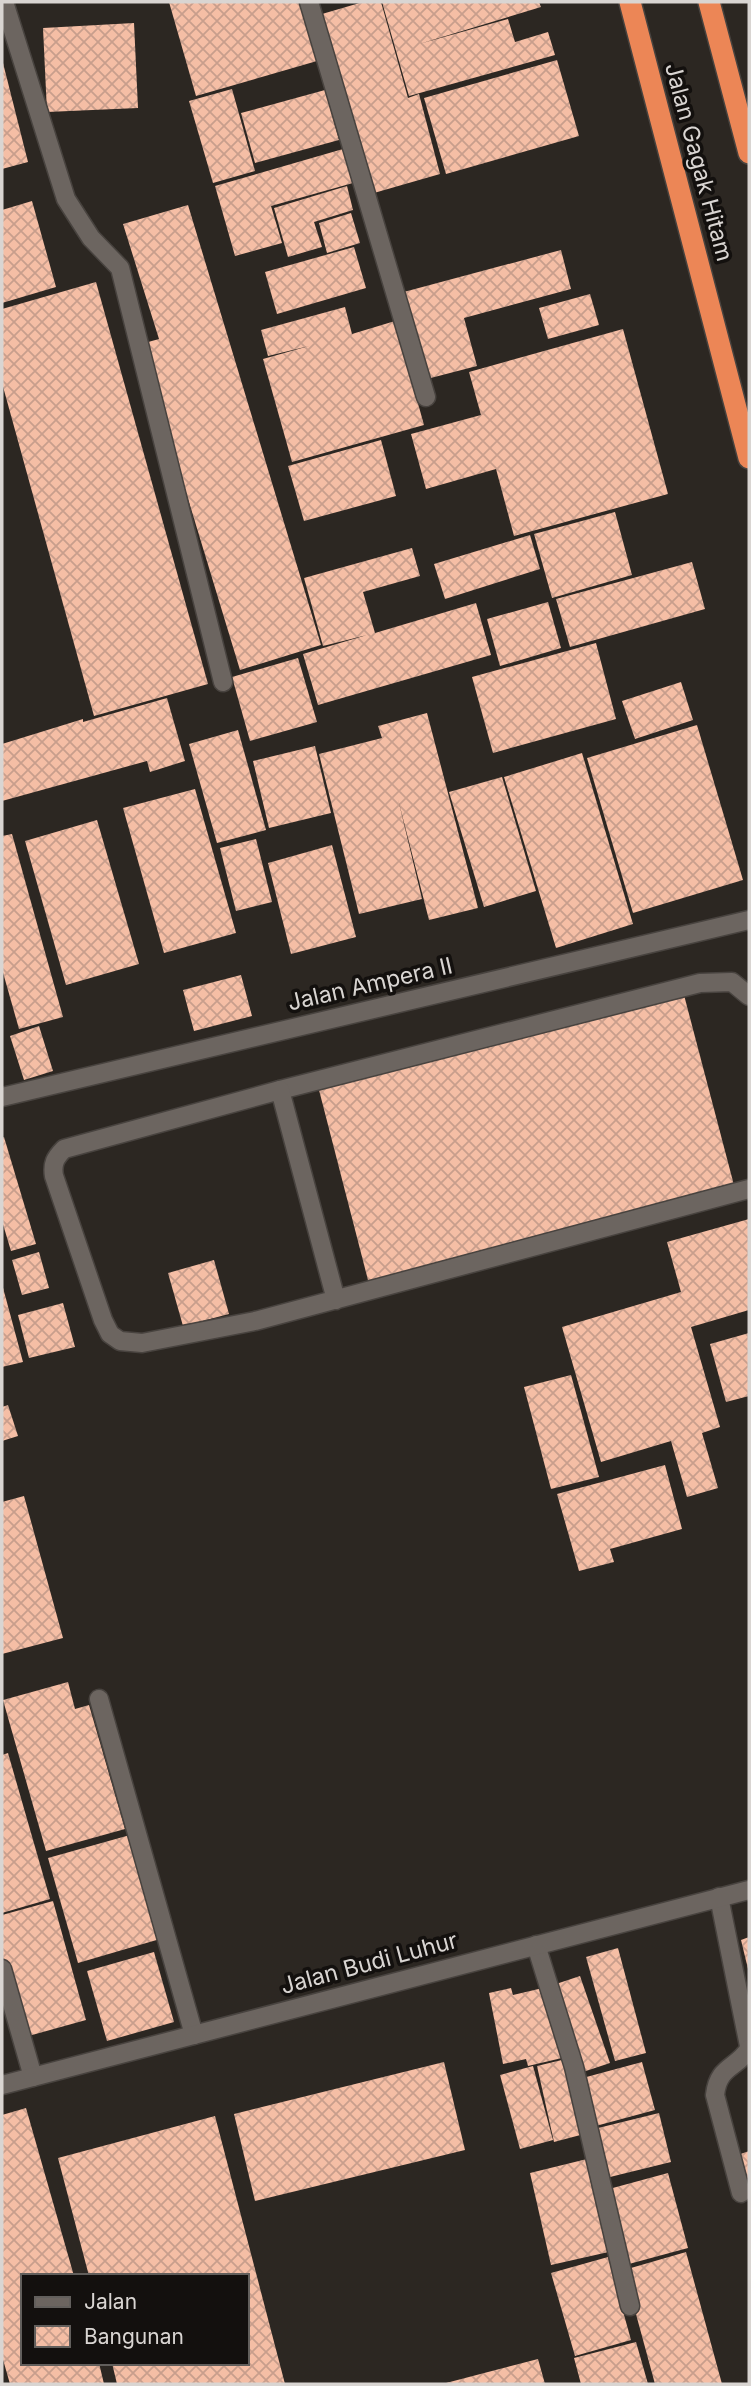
<svg xmlns="http://www.w3.org/2000/svg" width="751" height="2386" viewBox="0 0 751 2386" font-family="Inter,sans-serif">
	<style>
		.building { fill: url(#building-cross-hatch) }
		.lines { fill: none; stroke-linecap: round; stroke-linejoin: round }
		.minor-casing { stroke: #48433f; stroke-width: 21 }
		.highway-casing { stroke: #48433f; stroke-width: 24 }
		.minor { stroke: #6c6560; stroke-width: 18 }
		.highway { stroke: #ec8656; stroke-width: 21 }
		.labels { text-anchor: middle; stroke-width: 7; stroke-linejoin: round; paint-order: stroke }
		.street-label { font-size: 23px; fill: #d9d5d2; stroke: #13100e }
	</style>
	<defs>
		<pattern id="building-cross-hatch" width="8" height="8" patternUnits="userSpaceOnUse" patternTransform="scale(1.75)"><rect width="8" height="8" fill="#f5bea5"/><path d="M0 0l8 8M0 8l8-8" fill="none" stroke="#c89e8c"/></pattern>
	</defs>
	<rect width="100%" height="100%" fill="#2c2722"/>
	<g class="building">
		<path d="M169 2H300L317 61 196 96Z"/>
		<path d="M363 2H381L408 98 419 94 440 174 374 193 322 14Z"/>
		<path d="M382 2H539L541 7 419 44 508 19 515 42 548 32 555 55 409 96Z"/>
		<path d="M134 23 138 108 47 112 43 28Z"/>
		<path d="M557 60 579 136 446 174 424 98Z"/>
		<path d="M3 63 28 162 2 169V64Z"/>
		<path d="M232 89 255 171 213 183 189 101Z"/>
		<path d="M325 90 339 140 255 163 241 113Z"/>
		<path d="M343 149 353 183 271 206 282 243 235 256 215 186Z"/>
		<path d="M347 186 353 210 314 222 322 247 288 257 274 208Z"/>
		<path d="M32 201 56 287 2 303V210Z"/>
		<path d="M188 205 321 645 240 670 141 344 159 339 123 224Z"/>
		<path d="M351 213 360 243 327 253 319 223Z"/>
		<path d="M354 247 366 288 277 314 265 272Z"/>
		<path d="M561 250 571 289 464 318 477 366 423 380 400 293Z"/>
		<path d="M96 282 208 684 94 716 2 383V309Z"/>
		<path d="M590 294 599 325 548 339 539 308Z"/>
		<path d="M345 307 352 334 395 321 424 425 292 462 263 359 309 346 268 356 261 330Z"/>
		<path d="M623 329 668 494 514 536 496 469 426 489 411 434 481 415 469 372Z"/>
		<path d="M381 440 396 496 304 521 288 466Z"/>
		<path d="M615 512 632 575 552 598 534 534Z"/>
		<path d="M530 535 540 569 445 599 434 564Z"/>
		<path d="M412 548 420 576 363 592 375 633 476 603 491 655 318 705 303 654 367 635 323 646 304 578Z"/>
		<path d="M692 562 705 609 570 647 556 599Z"/>
		<path d="M548 602 561 648 500 666 487 619Z"/>
		<path d="M596 643 616 719 493 753 472 677Z"/>
		<path d="M298 658 317 722 250 741 232 677Z"/>
		<path d="M681 682 693 720 635 739 622 701Z"/>
		<path d="M167 698 185 761 150 772 147 761 2 801V744L83 719V722Z"/>
		<path d="M427 713 478 908 429 920 398 799 422 899 359 914 319 754 382 738 378 726Z"/>
		<path d="M697 725 743 880 633 913 587 758Z"/>
		<path d="M238 730 266 830 217 843 189 744Z"/>
		<path d="M315 746 331 813 269 828 253 761Z"/>
		<path d="M582 753 633 924 556 948 504 777Z"/>
		<path d="M502 777 536 891 484 907 449 792Z"/>
		<path d="M195 789 236 933 164 953 123 808Z"/>
		<path d="M97 820 139 964 66 985 25 841Z"/>
		<path d="M12 834 63 1017 19 1029 2 969V836Z"/>
		<path d="M256 839 272 902 236 911 220 848Z"/>
		<path d="M332 845 356 937 291 954 268 863Z"/>
		<path d="M241 975 252 1016 194 1031 183 990Z"/>
		<path d="M684 995 735 1189 369 1284 319 1090Z"/>
		<path d="M39 1026 53 1071 24 1080 10 1036Z"/>
		<path d="M4 1137 36 1244 11 1251 2 1221V1138Z"/>
		<path d="M749 1219V1310L691 1327 720 1427 702 1433 718 1488 687 1497 671 1441 601 1462 562 1327 681 1292 667 1242Z"/>
		<path d="M39 1252 49 1288 22 1295 12 1260Z"/>
		<path d="M214 1260 229 1314 183 1326 168 1273Z"/>
		<path d="M2 1284 23 1362 2 1367Z"/>
		<path d="M63 1303 75 1347 29 1358 18 1315Z"/>
		<path d="M749 1333V1396L726 1402 710 1344Z"/>
		<path d="M571 1375 599 1477 551 1489 524 1387Z"/>
		<path d="M8 1405 18 1436 2 1441V1407Z"/>
		<path d="M665 1465 682 1529 610 1549 614 1562 579 1571 557 1494Z"/>
		<path d="M24 1496 63 1638 2 1654V1502Z"/>
		<path d="M68 1682 75 1709 89 1705 125 1829 46 1851 3 1700Z"/>
		<path d="M8 1753 50 1899 2 1913V1755Z"/>
		<path d="M130 1835 160 1939 78 1963 48 1858Z"/>
		<path d="M53 1901 86 2020 25 2037 2 1954V1915Z"/>
		<path d="M749 1937V1969H748L741 1940Z"/>
		<path d="M618 1948 646 2053 615 2061 586 1957Z"/>
		<path d="M154 1952 174 2022 107 2041 87 1971Z"/>
		<path d="M580 1976 610 2063 580 2073 550 1986Z"/>
		<path d="M547 1987 562 2058 528 2066 526 2059 503 2064 489 1993 511 1988 513 1995Z"/>
		<path d="M570 2058 588 2133 554 2142 537 2066Z"/>
		<path d="M444 2062 465 2150 255 2201 234 2114Z"/>
		<path d="M642 2062 655 2110 592 2127 579 2079Z"/>
		<path d="M533 2066 553 2140 520 2149 500 2075Z"/>
		<path d="M26 2108 74 2276H23V2363H99L104 2384H10L2 2356V2115Z"/>
		<path d="M659 2113 671 2162 610 2177 598 2128Z"/>
		<path d="M215 2116 285 2384H117L112 2363H247V2276H89L58 2158Z"/>
		<path d="M749 2151V2202L735 2156Z"/>
		<path d="M591 2158 613 2251 551 2265 530 2173Z"/>
		<path d="M668 2173 688 2248 629 2264 609 2189Z"/>
		<path d="M686 2252 722 2384H655L624 2270Z"/>
		<path d="M608 2257 631 2340 575 2356 551 2273Z"/>
		<path d="M636 2342 648 2384H581L574 2358Z"/>
		<path d="M538 2359 545 2384H446V2383Z"/>
	</g>
	<g class="lines">
		<defs>
			<g id="minor">
				<path d="M4 2 66 199 91 238 120 268 223 682"/>
				<path d="M309 2 426 397"/>
				<path d="M280 1090 700 983 732 982 749 996"/>
				<path d="M2 1097 749 920"/>
				<path d="M336 1300 280 1090 64 1149C55 1158 52 1164 54 1176L103 1320 110 1334 120 1341 142 1343 255 1321 749 1189"/>
				<path d="M99 1699 194 2035"/>
				<path d="M719 1897 749 2046"/>
				<path d="M536 1945 574 2067 630 2306"/>
				<path d="M2 1969 33 2077"/>
				<path d="M2 2085 749 1890"/>
				<path d="M741 2193 715 2095C718 2066 736 2069 749 2049"/>
			</g>
			<g id="highway">
				<path d="M630 2 749 458"/>
				<path d="M709 2 749 153"/>
			</g>
		</defs>
		<use href="#minor" class="minor-casing"/>
		<use href="#highway" class="highway-casing"/>
		<use href="#minor" class="minor"/>
		<use href="#highway" class="highway"/>
	</g>
	<g class="labels">
		<g class="street-label">
			<text transform="translate(699 162) rotate(75)" y="8">Jalan Gagak Hitam</text>
			<text transform="translate(370 984) rotate(-13)" y="8">Jalan Ampera II</text>
			<text transform="translate(369 1963) rotate(-15)" y="8">Jalan Budi Luhur</text>
		</g>
	</g>
	<rect width="751" height="2386" fill="none" stroke="#d9d5d2" stroke-width="7"/>
	<rect x="21" y="2274" width="228" height="91" fill="#13100e" stroke="#625f5c" stroke-width="2"/>
	<rect x="35" y="2297" width="35" height="10" fill="#6c6560" stroke="#625f5c" stroke-width="2"/>
	<text x="84" y="2309" font-size="21" fill="#d9d5d2">Jalan</text>
	<rect x="35" y="2326" width="35" height="21" fill="url(#building-cross-hatch)" stroke="#625f5c" stroke-width="2"/>
	<text x="84" y="2344" font-size="21" fill="#d9d5d2">Bangunan</text>
</svg>
